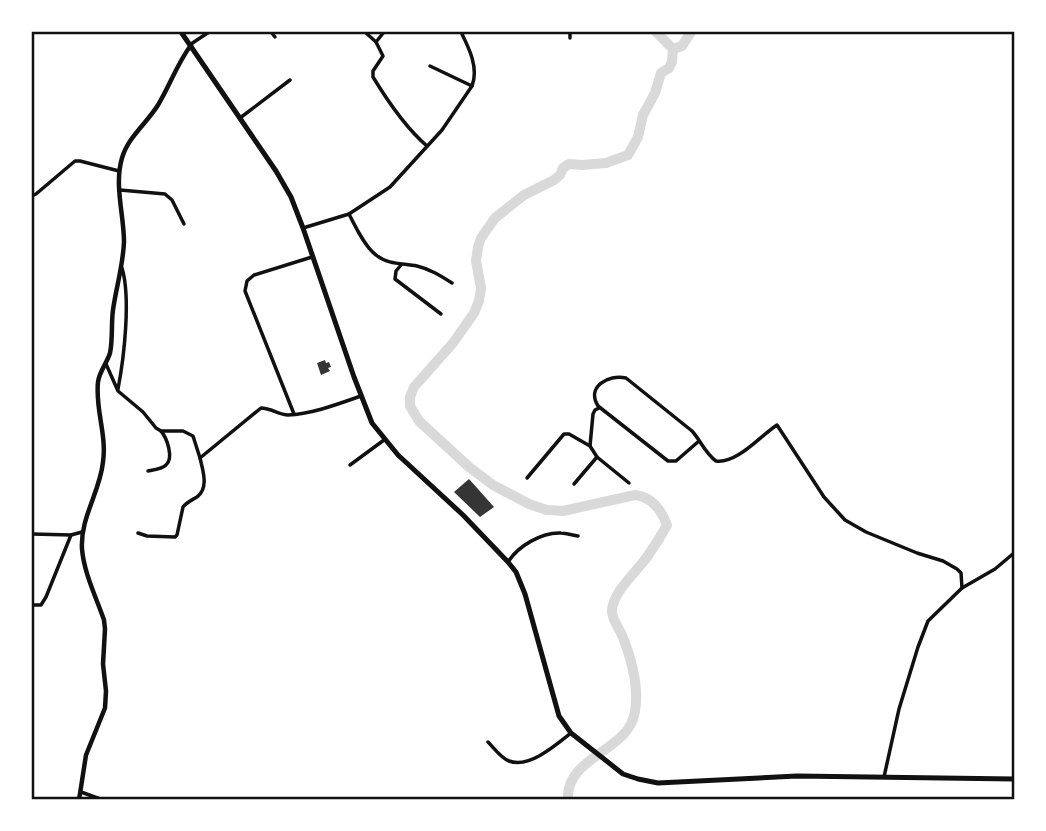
<svg xmlns="http://www.w3.org/2000/svg" width="1046" height="831" viewBox="0 0 1046 831" font-family="'Nunito Sans',sans-serif">
	<style>
		.lines { fill: none; stroke-linecap: round; stroke-linejoin: round }
		.river { stroke: #d9d9d9; stroke-width: 10 }
		.building { fill: #353535 }
		.minor { stroke: #111; stroke-width: 3.5 }
		.secondary { stroke: #111; stroke-width: 4.5 }
		.trunk { stroke: #111; stroke-width: 5 }
		.neatline { fill: none; stroke: #111; stroke-width: 2.5 }
	</style>
	<rect width="100%" height="100%" fill="#fff"/>
	<g class="lines">
		<g class="river">
			<path d="M673 49 682 46 691 32"/>
			<path d="M568 800C565 759 622 752 633 719 641 694 632 660 622 635 619 628 612 620 612 611 612 593 637 571 647 557 654 547 661 536 667 525 661 509 652 497 635 495L563 511 547 510 529 504 493 485 469 467 419 421 410 406V397L414 387 453 343 474 313 479 301 481 288 476 261 478 247 481 238 495 218 524 195 554 180 560 175 563 168 569 164 582 165 606 163 628 155 638 137 643 115 655 93 661 73 669 68 672 62 673 49 656 32"/>
		</g>
	</g>
	<g class="building">
		<path d="M325 360 326 363 329 362 331 367 328 368 330 371 321 375 317 363Z"/>
		<path d="M469 479 494 507 480 517 454 492Z"/>
	</g>
	<g class="lines">
		<g class="minor">
			<path d="M271 32 275 37"/>
			<path d="M365 32 376 42"/>
			<path d="M384 32 376 42 383 56 373 71V77C387 100 407 129 427 146"/>
			<path d="M570 38V32"/>
			<path d="M191 44 209 32"/>
			<path d="M430 66 472 86"/>
			<path d="M240 118 290 80"/>
			<path d="M120 190 165 194 172 200 184 224"/>
			<path d="M32 196 36 194 75 161H80L119 171"/>
			<path d="M349 214C355 226 365 247 376 255 388 265 403 263 417 266 430 269 441 276 452 283"/>
			<path d="M303 228 349 214 390 187 442 130 472 86C479 68 469 48 461 32"/>
			<path d="M401 265 396 271 395 279 441 314"/>
			<path d="M106 364 118 391 143 412 156 428 161 431H183L193 436 200 458 261 408C271 408 279 415 288 415 312 414 338 404 361 396"/>
			<path d="M118 389C124 358 131 298 122 268"/>
			<path d="M599 408 595 410 593 414 590 446 597 457 629 483"/>
			<path d="M294 414 245 291 247 281 254 275 312 257"/>
			<path d="M699 441 676 461H668L598 406C586 387 608 374 626 378L692 431C701 441 705 453 716 461 737 464 760 436 777 425L824 497 845 520 866 532 917 553 943 561 957 569 961 573 962 588"/>
			<path d="M350 465 384 440"/>
			<path d="M148 471C153 470 162 469 166 465 174 458 167 438 161 431"/>
			<path d="M527 478 564 434H569L590 446"/>
			<path d="M574 484 597 457"/>
			<path d="M138 533 147 536 175 537 177 535 183 507C187 502 192 500 197 497 209 488 203 471 200 458"/>
			<path d="M32 534 71 535 82 532"/>
			<path d="M508 562C518 546 542 532 561 533 566 533 572 535 578 536"/>
			<path d="M32 605H41L46 597 71 535"/>
			<path d="M488 742C494 748 501 758 509 761 529 769 557 744 571 733"/>
			<path d="M884 777 899 709 918 647 928 621 962 588 995 569 1014 553"/>
			<path d="M81 792 103 800"/>
		</g>
		<path class="secondary" d="M79 800 86 755 105 708 106 691 103 664 105 629 104 620C96 597 84 573 82 549 80 518 100 492 103 462 107 435 95 409 98 382 99 372 107 363 110 353 113 339 111 324 113 310 116 288 123 266 124 242 124 215 114 185 122 158 128 137 147 123 158 105 170 85 177 64 191 45"/>
		<path class="trunk" d="M181 32 276 171 291 197 303 228 354 377 372 423 398 455 463 515 508 562 516 572 525 594 559 716 571 733 623 774 638 779 658 783 797 776 1014 779"/>
	</g>
	<rect width="1046" height="831" fill="none" stroke="#ffffff" stroke-width="66"/>
	<rect x="33" y="33" width="980" height="765" class="neatline"/>
</svg>
